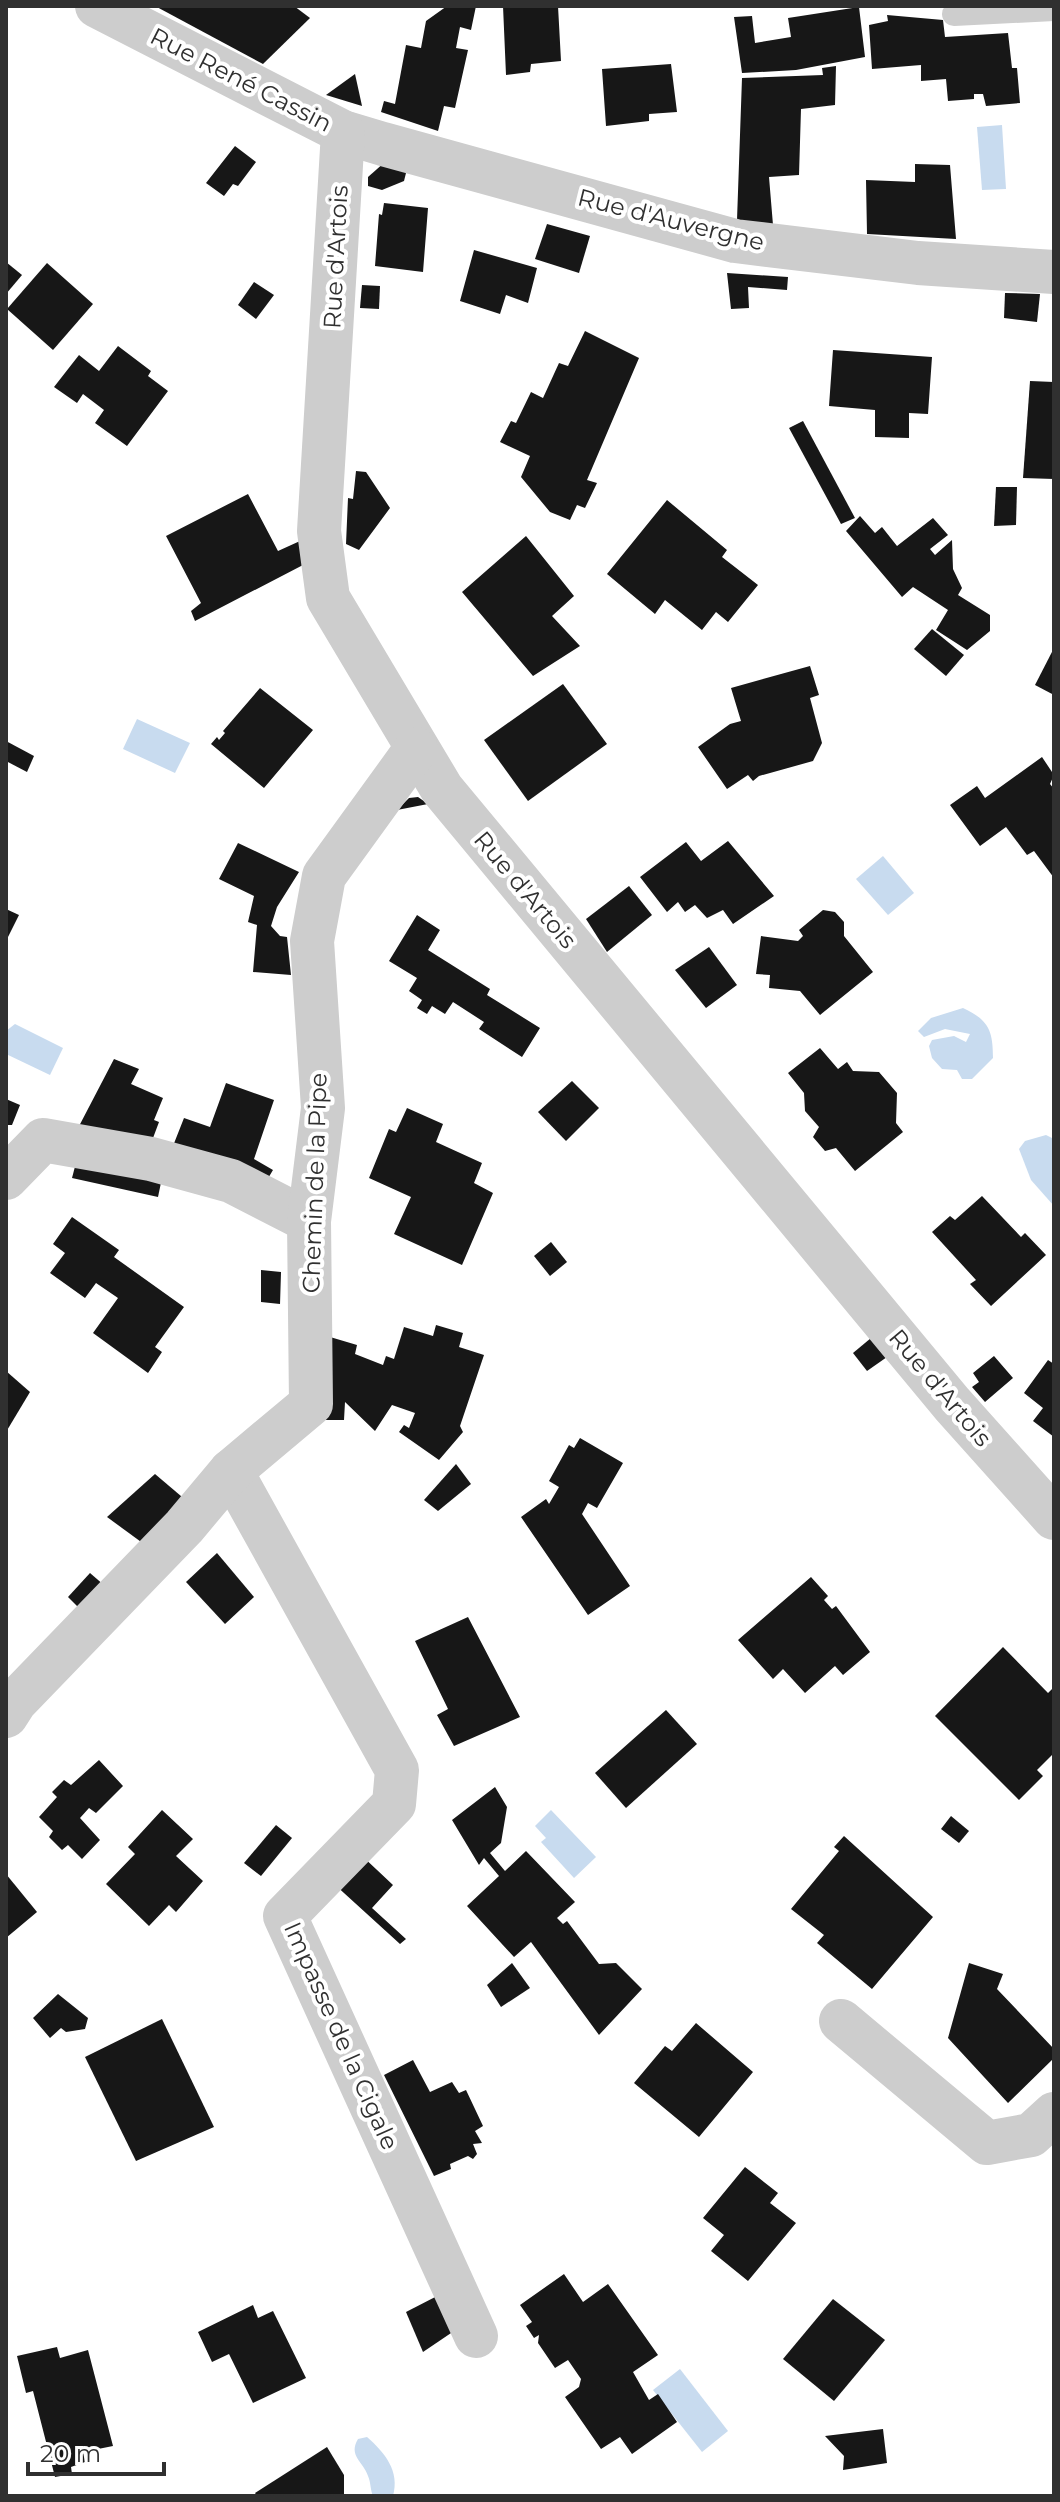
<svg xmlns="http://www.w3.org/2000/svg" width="1060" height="2502" viewBox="0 0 1060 2502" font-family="Montserrat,sans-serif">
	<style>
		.water { fill: #c8dbef }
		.building { fill: #171717 }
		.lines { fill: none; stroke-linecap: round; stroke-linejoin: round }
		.service { stroke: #cdcdcd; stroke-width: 24 }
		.minor { stroke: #cdcdcd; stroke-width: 44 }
		.labels { text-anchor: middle; stroke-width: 8; stroke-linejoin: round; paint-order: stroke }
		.street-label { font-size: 24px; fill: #303030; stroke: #fff }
	</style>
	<rect width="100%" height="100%" fill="#fff"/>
	<g class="water">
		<path d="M1002 125 1006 189 982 190 977 127Z"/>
		<path d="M137 719 190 743 175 773 123 749Z"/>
		<path d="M883 856 914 893 888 915 856 879Z"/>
		<path d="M963 1008C989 1020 993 1031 993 1058L972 1079H962L957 1070 942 1069 932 1058 929 1046 932 1040 954 1036 966 1042 970 1034 945 1029 924 1037 918 1031 931 1018Z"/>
		<path d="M15 1024 63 1048 50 1075 6 1054V1031Z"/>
		<path d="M1046 1135 1054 1139V1206L1031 1180 1019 1149 1025 1141Z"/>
		<path d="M551 1810 596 1857 574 1878 541 1842 546 1838 535 1826Z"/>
		<path d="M680 2369 728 2431 702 2452 653 2390Z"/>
		<path d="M367 2437C385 2453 400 2471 393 2496H373C370 2489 371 2483 368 2476 363 2461 348 2456 358 2439Z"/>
	</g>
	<g class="building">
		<path d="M155 6H294L310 18 263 64Z"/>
		<path d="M447 6H476L471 30 460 27 456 48 468 50 455 108 444 106 438 131 381 112 384 101 395 104 406 45 421 48 426 21Z"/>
		<path d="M503 6H558L561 61 531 64 530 72 506 75Z"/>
		<path d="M859 7 865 57 796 70 742 73 734 17 752 16 755 43 791 37 788 18Z"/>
		<path d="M887 15 943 20 945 37 1008 33 1012 68H1017L1020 103 986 106 983 94H974V99L948 101 946 79 921 81V65L872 69 869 25 888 21Z"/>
		<path d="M671 64 677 112 649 114V121L606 126 602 69Z"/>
		<path d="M836 66 835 105 801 109 799 175 769 177 773 225 737 220 742 78 823 75 822 68Z"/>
		<path d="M355 74 362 106 326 95Z"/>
		<path d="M235 146 256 162 238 186 233 184 224 196 206 183Z"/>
		<path d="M385 162 407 169 404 181 382 190 368 186V177Z"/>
		<path d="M915 164 950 165 956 239 867 234 866 180 915 182Z"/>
		<path d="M384 203 428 208 423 272 375 266 379 214 382 215Z"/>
		<path d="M547 224 590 236 579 273 535 259Z"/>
		<path d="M474 250 537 268 528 303 506 295 500 314 460 301Z"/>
		<path d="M6 262 22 275 6 294Z"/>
		<path d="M47 263 93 304 53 350 7 309Z"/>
		<path d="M727 273 788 277 787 290 748 287 749 308 731 309Z"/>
		<path d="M254 282 274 295 256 319 238 305Z"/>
		<path d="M362 285 380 286 379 309 360 308Z"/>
		<path d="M1005 293 1040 294 1037 322 1004 318Z"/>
		<path d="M585 331 639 358 587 480 597 483 585 508 577 505 570 520 550 512 521 477 530 456 500 442 511 421 516 423 531 392 543 398 559 363 568 366Z"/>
		<path d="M118 346 151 371 148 376 168 391 127 446 95 423 104 410 83 394 77 403 54 387 79 355 99 371Z"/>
		<path d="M833 350 932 357 928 414 909 413V438L875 437V410L829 406Z"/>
		<path d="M1030 381 1054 382V479L1023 478Z"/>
		<path d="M803 421 855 518 841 524 789 428Z"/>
		<path d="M356 471 366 472 390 508 359 550 346 544 348 498 353 499Z"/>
		<path d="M996 487H1017L1016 525 994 526Z"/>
		<path d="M248 494 278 551 300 541 303 565 195 621 191 611 201 603 166 536Z"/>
		<path d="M667 500 727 550 722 557 758 585 728 622 716 612 702 630 665 600 655 614 607 574Z"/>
		<path d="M860 516 875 533 882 527 897 546 933 518 948 535 930 549 935 555 952 540 953 569 962 588 958 595 990 615V631L967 650 936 630 948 610 913 587 902 597 846 531Z"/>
		<path d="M526 536 574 596 552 616 580 646 533 676 462 592Z"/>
		<path d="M932 629 964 655 946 676 914 649Z"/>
		<path d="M1054 648V695L1035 685Z"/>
		<path d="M810 666 819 695 810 698 822 743 813 761 759 776 753 781 748 775 727 789 698 747 730 724 741 721 731 688Z"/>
		<path d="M563 684 607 744 528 801 484 740Z"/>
		<path d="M260 688 313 730 264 788 211 744 217 737 219 740 225 733 223 731Z"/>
		<path d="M6 741 34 756 27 772 6 761Z"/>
		<path d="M1042 757 1054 775 1050 784 1054 789V878L1034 851 1027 855 1006 827 980 846 950 805 977 786 985 798Z"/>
		<path d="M418 797 428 804 397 810 409 798Z"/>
		<path d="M728 841 774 896 733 924 723 910 707 918 695 905 685 912 678 902 667 912 640 877 686 842 701 861Z"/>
		<path d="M238 843 299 872 277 907 271 926 280 936 287 937 291 975 253 972 257 925 248 922 254 896 219 879Z"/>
		<path d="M629 886 652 915 607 952 586 919Z"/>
		<path d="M6 909 19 915 6 941Z"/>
		<path d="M823 910 835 912 844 922V936L873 972 820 1015 800 991 769 988 770 975 756 974 761 936 798 941 803 936 799 930Z"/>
		<path d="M417 915 440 930 428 950 490 989 487 995 540 1028 522 1057 479 1029 484 1022 453 1002 445 1014 432 1006 427 1014 417 1008 422 1000 409 991 417 978 389 961Z"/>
		<path d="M709 947 737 985 706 1008 675 970Z"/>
		<path d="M820 1048 838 1069 847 1062 853 1071 879 1072 897 1093 896 1123 903 1132 855 1171 836 1148 825 1151 813 1137 819 1127 805 1111 804 1093 788 1073Z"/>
		<path d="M114 1059 139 1069 131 1084 163 1098 154 1120 159 1122 150 1146 77 1130Z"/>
		<path d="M572 1081 599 1108 566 1141 538 1112Z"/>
		<path d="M226 1083 274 1100 254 1159 273 1170 264 1185 171 1151 184 1118 210 1127Z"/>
		<path d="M6 1099 20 1105 12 1125H6Z"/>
		<path d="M407 1108 443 1124 436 1142 482 1163 474 1183 493 1193 462 1265 394 1234 411 1197 369 1178 389 1129 396 1132Z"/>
		<path d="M78 1155 163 1173 158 1197 72 1178Z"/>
		<path d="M982 1196 1021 1237 1025 1233 1046 1255 991 1306 970 1284 976 1280 932 1232 950 1216 955 1220Z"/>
		<path d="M72 1217 119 1250 114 1257 184 1307 155 1347 162 1352 148 1373 93 1333 118 1298 96 1283 85 1298 50 1273 65 1253 53 1244Z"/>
		<path d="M551 1242 567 1262 550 1276 534 1256Z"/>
		<path d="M261 1270 281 1272 280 1304 261 1302Z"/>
		<path d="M436 1325 463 1333 459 1347 484 1355 460 1426 463 1432 439 1460 399 1432 404 1425 409 1428 415 1413 392 1405 375 1431 345 1402 344 1420H322L320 1334 357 1345 355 1354 383 1365 386 1356 394 1359 404 1327 433 1336Z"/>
		<path d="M871 1338 887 1357 867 1371 853 1353Z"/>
		<path d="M994 1356 1013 1378 985 1402 972 1387 979 1382 973 1373Z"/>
		<path d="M1048 1360 1054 1364V1437L1033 1421 1043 1408 1024 1393Z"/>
		<path d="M6 1371 30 1392 6 1432Z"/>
		<path d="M580 1438 623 1463 597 1508 588 1503 582 1514 630 1586 588 1615 521 1517 546 1499 549 1504 559 1487 549 1481 569 1445 574 1448Z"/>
		<path d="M456 1464 471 1484 438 1511 424 1500Z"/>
		<path d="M155 1474 188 1502 148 1547 107 1517Z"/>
		<path d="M217 1553 254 1597 225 1624 186 1582Z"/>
		<path d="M90 1573 105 1586 82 1611 68 1597Z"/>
		<path d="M811 1577 828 1596 824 1600 832 1609 836 1606 870 1652 843 1675 835 1666 805 1693 783 1669 773 1679 738 1640Z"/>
		<path d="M468 1617 520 1717 454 1746 437 1715 448 1709 415 1641Z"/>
		<path d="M1003 1647 1048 1693 1054 1687V1753L1037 1770 1043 1776 1019 1800 935 1716Z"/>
		<path d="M666 1710 697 1744 626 1808 595 1773Z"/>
		<path d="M99 1760 123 1786 96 1813 89 1808 80 1818 100 1840 82 1859 68 1845 62 1850 49 1837 53 1831 39 1817 57 1797 52 1792 64 1780 71 1785Z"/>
		<path d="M495 1787 507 1807 501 1843 490 1853 505 1871 526 1851 575 1902 557 1918 563 1924 567 1921 599 1964 616 1963 642 1989 599 2035 531 1942 514 1957 467 1906 499 1876 484 1858 479 1865 452 1820Z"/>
		<path d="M162 1810 193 1839 176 1856 203 1881 176 1912 169 1905 149 1926 106 1884 135 1854 128 1847Z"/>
		<path d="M951 1816 969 1831 959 1843 941 1829Z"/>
		<path d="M276 1825 292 1838 261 1876 244 1863Z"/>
		<path d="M844 1836 933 1917 872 1989 817 1943 824 1935 791 1909 839 1851 834 1847Z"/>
		<path d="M360 1854 393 1885 372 1908 406 1939 400 1944 333 1883Z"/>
		<path d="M6 1874 37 1912 6 1938Z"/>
		<path d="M512 1963 530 1988 501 2007 487 1985Z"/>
		<path d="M969 1963 1003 1974 997 1989 1054 2049V2058L1008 2103 948 2038Z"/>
		<path d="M58 1994 88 2018 85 2029 66 2032 61 2028 50 2038 33 2018Z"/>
		<path d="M162 2019 214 2127 136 2161 85 2057Z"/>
		<path d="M696 2023 753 2072 699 2137 634 2083 665 2046 672 2051Z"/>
		<path d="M413 2060 430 2092 452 2082 459 2093 466 2090 483 2126 475 2131 482 2143 473 2144 477 2154 473 2159 468 2156 450 2164 451 2169 434 2176 384 2075Z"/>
		<path d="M745 2167 778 2193 770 2203 796 2223 748 2281 711 2251 724 2235 703 2218Z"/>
		<path d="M564 2274 583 2302 608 2284 658 2355 633 2372 649 2400 658 2394 677 2422 632 2454 620 2437 601 2449 565 2397 579 2387 581 2379 568 2360 555 2368 538 2343 539 2335 534 2338 526 2326 532 2322 520 2305Z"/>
		<path d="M441 2294 457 2329 423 2352 406 2312Z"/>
		<path d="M833 2299 885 2340 834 2401 783 2359Z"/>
		<path d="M253 2305 258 2318 273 2311 306 2378 253 2403 229 2354 212 2362 198 2332Z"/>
		<path d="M57 2347 60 2358 88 2350 113 2446 83 2452 85 2462 71 2467 72 2474 55 2477 33 2391 26 2393 17 2356Z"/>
		<path d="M883 2429 887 2463 843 2470 844 2456 825 2436Z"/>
		<path d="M327 2447 344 2475V2496H257L255 2493Z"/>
	</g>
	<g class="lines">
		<path class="service" d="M954 14 1054 9"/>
		<g class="minor">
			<path d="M97 6 343 132 383 144 735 241 918 263 1054 272"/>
			<path d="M343 132 319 531 328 598 442 789 952 1404 1054 1518"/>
			<path d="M6 1178 43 1140 151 1159 231 1181 309 1221"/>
			<path d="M231 1471 397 1770 394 1804 285 1916 476 2336"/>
			<path d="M6 1716 15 1702 184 1527 231 1471 311 1404 309 1221 323 1108 312 941 324 876 416 749"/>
			<path d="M841 2021 987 2143 1031 2135 1054 2114"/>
		</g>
	</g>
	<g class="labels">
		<g class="street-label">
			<text transform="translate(241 80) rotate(27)" y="8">Rue René Cassin</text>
			<text transform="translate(671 220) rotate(14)" y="8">Rue d'Auvergne</text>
			<text transform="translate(336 257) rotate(-87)" y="8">Rue d'Artois</text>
			<text transform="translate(525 890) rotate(50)" y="8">Rue d'Artois</text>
			<text transform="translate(315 1183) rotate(-88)" y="8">Chemin de la Pipe</text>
			<text transform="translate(940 1388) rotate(50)" y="8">Rue d'Artois</text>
			<text transform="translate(341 2036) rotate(66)" y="8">Impasse de la Cigale</text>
		</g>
	</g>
	<rect width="1060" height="2502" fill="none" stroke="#303030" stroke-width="16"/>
	<path d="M28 2462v12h136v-12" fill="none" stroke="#303030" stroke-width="4"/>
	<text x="40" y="2462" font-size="24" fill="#303030" stroke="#ffffff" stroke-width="6" paint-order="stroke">20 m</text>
</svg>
